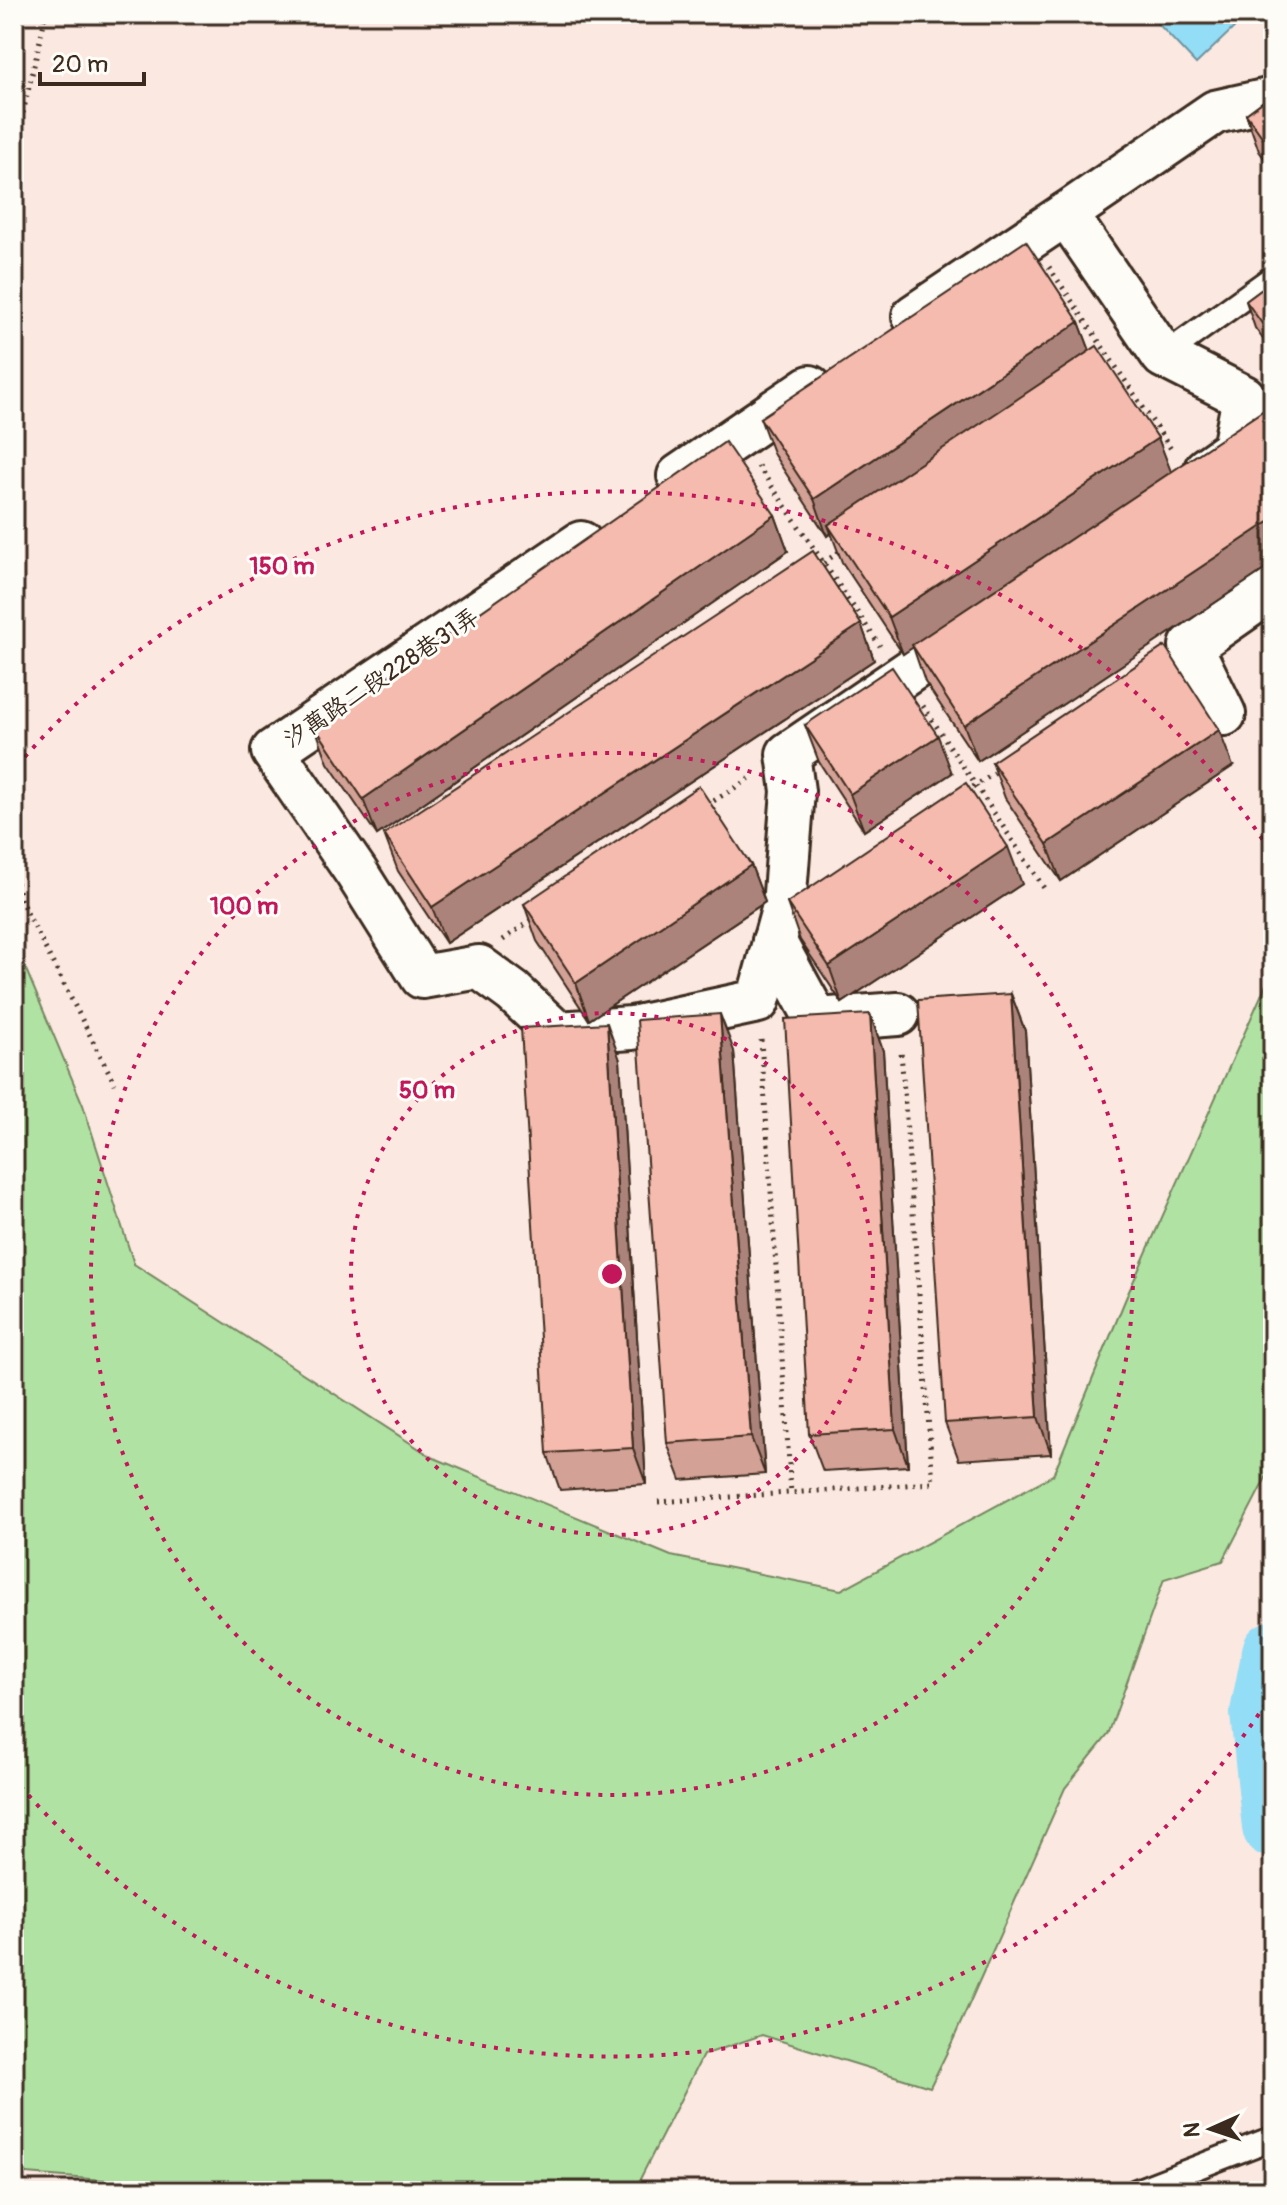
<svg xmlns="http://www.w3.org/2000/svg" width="1287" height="2205" viewBox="0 0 1287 2205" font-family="Pangolin,'LXGW WenKai TC',sans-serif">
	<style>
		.green { fill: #b0e3a3; stroke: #768660; stroke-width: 2 }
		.water { fill: #94ddf6; stroke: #7095a0; stroke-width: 2 }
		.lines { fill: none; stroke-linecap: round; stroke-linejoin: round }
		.river { stroke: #94ddf6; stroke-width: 62 }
		.lane-casing { stroke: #3b2a1e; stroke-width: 28 }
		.street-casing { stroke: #3b2a1e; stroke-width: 48 }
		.path { stroke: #3b2a1e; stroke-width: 5; stroke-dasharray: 2 6; stroke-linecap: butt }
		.lane { stroke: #fdfcf7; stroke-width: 22 }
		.street { stroke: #fdfcf7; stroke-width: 42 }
		.wall { fill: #d3a196; stroke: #3b2a1e; stroke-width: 2 }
		.shaded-wall { fill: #ac837a; stroke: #3b2a1e; stroke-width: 2 }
		.building { fill: #f5bbae; stroke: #3b2a1e; stroke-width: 2 }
		.ring { fill: none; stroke: #c2185b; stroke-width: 4; stroke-dasharray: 4 8 }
		.labels { text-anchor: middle; stroke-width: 6; stroke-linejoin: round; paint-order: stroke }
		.street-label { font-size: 24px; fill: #3b2a1e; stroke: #fdfcf7 }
		.centre { fill: #c2185b; stroke: #fdfcf7; stroke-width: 4 }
		.ring-label { font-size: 24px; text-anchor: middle; font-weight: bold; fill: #c2185b; stroke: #fdfcf7; stroke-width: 6; stroke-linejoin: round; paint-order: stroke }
	</style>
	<rect width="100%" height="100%" fill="#fbe8e1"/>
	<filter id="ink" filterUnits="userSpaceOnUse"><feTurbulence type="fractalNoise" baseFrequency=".0125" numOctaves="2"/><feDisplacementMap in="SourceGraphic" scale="16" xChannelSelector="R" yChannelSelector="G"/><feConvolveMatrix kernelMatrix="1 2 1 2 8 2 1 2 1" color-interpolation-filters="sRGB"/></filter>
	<g filter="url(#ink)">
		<path class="green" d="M14 941 83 1105 134 1264 432 1457 671 1556 841 1590 1053 1475 1126 1298 1273 969V1464L1223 1561 1164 1579 1108 1735 1065 1788 954 2038 930 2087 762 2035 703 2055 634 2191H243L14 2173Z"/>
		<path class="water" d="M1149 14H1230L1239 23 1196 64Z"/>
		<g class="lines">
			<path class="river" d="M1273 1652 1261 1713 1273 1827"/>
			<defs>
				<g id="lane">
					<path d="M1163 356 1273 277"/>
					<path d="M1136 2191 1273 2138"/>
				</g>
				<g id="street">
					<path d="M914 316 1066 214"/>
					<path d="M1206 469 1234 449 1244 397 1163 356 1066 214 1215 112 1273 99"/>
					<path d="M679 476 810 387"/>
					<path d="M581 543 273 751 356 872 422 977 479 967 513 992 557 1033 632 1028 758 1001 784 906 793 791 788 754 966 633"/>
					<path d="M1224 714 1191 646 1273 589"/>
					<path d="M774 941 817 1020 898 1014"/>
				</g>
			</defs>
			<use href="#lane" class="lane-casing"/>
			<use href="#street" class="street-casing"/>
			<g class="path">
				<path d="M14 152 46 14"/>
				<path d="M1049 267 1173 452"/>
				<path d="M758 466 880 646"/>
				<path d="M817 567 842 550"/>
				<path d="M923 706 1044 888"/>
				<path d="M966 791 1002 769"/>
				<path d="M707 805 752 777"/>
				<path d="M14 875 21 901 115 1084"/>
				<path d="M503 940 534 918"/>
				<path d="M761 1040 791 1494"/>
				<path d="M658 1502 933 1483 901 1051"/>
			</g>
			<use href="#lane" class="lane"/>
			<use href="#street" class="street"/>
		</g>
		<g class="wall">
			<path d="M1273 94V170L1259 151 1246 114Z"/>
			<path d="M1273 281V353L1255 328 1246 301Z"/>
			<path d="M1079 322 1090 351 1158 438 1171 473 1273 423V564L978 761 925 682 913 647 903 654 842 562 831 533 827 536 774 455 760 418Z"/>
			<path d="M775 515 788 551 377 835 328 763 315 727Z"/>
			<path d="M861 624 874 660 446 943 398 871 384 834Z"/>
			<path d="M805 725 952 773 864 831 819 762Z"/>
			<path d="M992 762 1233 766 1061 881 1005 798Z"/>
			<path d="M751 865 765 902 589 1020 537 941 524 904Z"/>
			<path d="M1022 884 842 1003 800 940 787 903Z"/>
			<path d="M1011 994 1025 1031 1051 1454 959 1460 945 1423Z"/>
			<path d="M870 1014 883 1051 908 1466 823 1471 809 1434Z"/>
			<path d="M734 1051 765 1474 681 1480 667 1443Z"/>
			<path d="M620 1060 646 1484 560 1490 547 1453Z"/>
		</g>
		<g class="shaded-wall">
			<path d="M1079 322 1093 359 828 525 831 533 827 536 814 499Z"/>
			<path d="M1158 438 1172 474 903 654 889 617Z"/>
			<path d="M775 515 788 551 377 835 363 799Z"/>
			<path d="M1273 519V564L978 761 964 725Z"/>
			<path d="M861 624 874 660 446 943 432 907Z"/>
			<path d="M1219 730 1233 766 1061 881 1047 844Z"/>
			<path d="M938 736 952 773 864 831 850 794Z"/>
			<path d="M1008 847 1022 884 842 1003 829 966Z"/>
			<path d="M751 865 765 902 589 1020 576 983Z"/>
			<path d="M1011 994 1025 1031 1051 1454 1038 1417Z"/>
			<path d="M720 1014 734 1051 765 1474 751 1437Z"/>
			<path d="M870 1014 883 1051 908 1466 895 1429Z"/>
			<path d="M607 1023 620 1060 646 1484 633 1448Z"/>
		</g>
		<g class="building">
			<path d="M1273 94V152L1246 114Z"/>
			<path d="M1026 241 1079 322 814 499 760 418Z"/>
			<path d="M1273 281V296L1269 299 1273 311V339L1246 301Z"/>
			<path d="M1273 296V305L1269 299Z"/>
			<path d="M1097 346 1158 438 889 617 828 525Z"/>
			<path d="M1264 410 1273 423V519L964 725 912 645Z"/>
			<path d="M725 442 775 515 363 799 315 727Z"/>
			<path d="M813 551 861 624 432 907 384 834Z"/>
			<path d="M1165 646 1219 730 1047 844 992 762Z"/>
			<path d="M892 667 938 736 850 794 805 725Z"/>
			<path d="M966 783 1008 847 829 966 787 903Z"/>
			<path d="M699 786 751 865 576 983 524 904Z"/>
			<path d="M1011 994 1038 1417 945 1423 918 1000Z"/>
			<path d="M720 1014 751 1437 667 1443 637 1020Z"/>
			<path d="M870 1014 895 1429 809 1434 785 1019Z"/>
			<path d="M607 1023 633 1448 547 1453 521 1028Z"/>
		</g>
	</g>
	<g class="ring">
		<circle cx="612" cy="1274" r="261"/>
		<circle cx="612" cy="1274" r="521"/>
		<path d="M1272 1694A782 782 0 0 1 17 1782M17 766A782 782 0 0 1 1272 854"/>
	</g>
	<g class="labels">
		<g class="street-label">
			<text transform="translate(381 678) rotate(-34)" y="8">汐萬路二段228巷31弄</text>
		</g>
	</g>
	<circle cx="612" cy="1274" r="12" class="centre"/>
	<g class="ring-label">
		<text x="282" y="574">150 m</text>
		<text x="244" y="914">100 m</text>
		<text x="427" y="1098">50 m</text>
	</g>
	<rect width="1287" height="2205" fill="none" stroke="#fdfcf7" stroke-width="48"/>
	<rect x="24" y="24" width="1239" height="2157" fill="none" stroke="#3b2a1e" stroke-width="3" filter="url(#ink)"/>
	<g transform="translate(1211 2129) rotate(267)" stroke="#fdfcf7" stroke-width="6" paint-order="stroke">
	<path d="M0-6L14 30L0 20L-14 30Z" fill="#3b2a1e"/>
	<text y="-12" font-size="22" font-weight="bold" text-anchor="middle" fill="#3b2a1e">N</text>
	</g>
	<path d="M40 72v12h104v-12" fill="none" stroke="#3b2a1e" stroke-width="4"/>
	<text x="52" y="72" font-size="24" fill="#3b2a1e" stroke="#fdfcf7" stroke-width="6" paint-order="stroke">20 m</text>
</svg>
